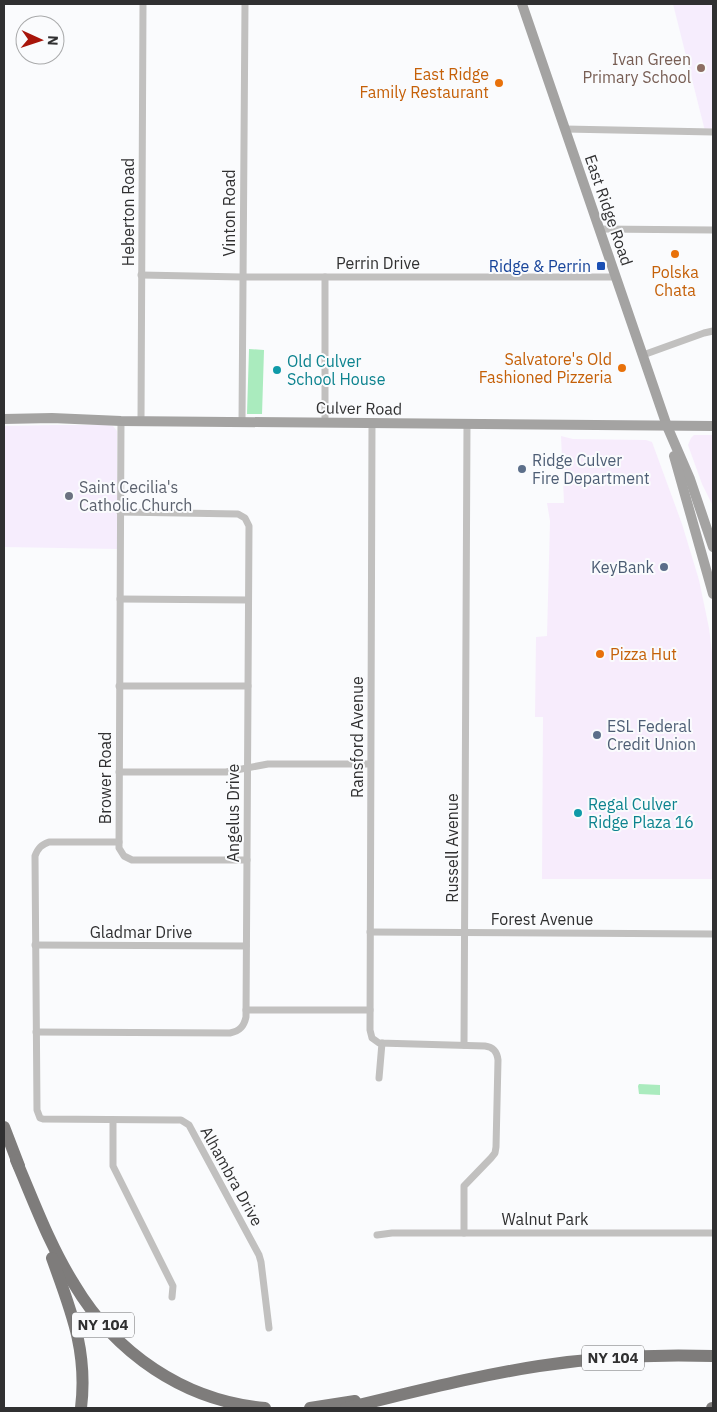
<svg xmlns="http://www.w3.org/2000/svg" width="717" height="1412" viewBox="0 0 717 1412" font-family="'IBM Plex Sans',sans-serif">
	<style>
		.commercial { fill: #f7ecfc }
		.education { fill: #f6edfd }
		.green { fill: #aaebbe }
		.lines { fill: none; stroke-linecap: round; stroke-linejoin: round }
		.street { stroke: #c1c0bf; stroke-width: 7 }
		.secondary { stroke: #a4a3a2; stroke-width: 10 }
		.highway { stroke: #7e7c7b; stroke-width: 12 }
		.education-dot { fill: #8d6e63; stroke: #fafbfd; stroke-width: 2 }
		.food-dot { fill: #e8710a; stroke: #fafbfd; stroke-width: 2 }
		.transit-dot { fill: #1a4fb4; stroke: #fafbfd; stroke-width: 2 }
		.culture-dot { fill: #0f9aa8; stroke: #fafbfd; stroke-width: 2 }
		.service-dot { fill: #5c6f8a; stroke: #fafbfd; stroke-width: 2 }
		.worship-dot { fill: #6b7280; stroke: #fafbfd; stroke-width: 2 }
		.labels { text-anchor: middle; stroke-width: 4; stroke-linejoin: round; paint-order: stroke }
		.shield { fill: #fafbfd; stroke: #6d6d6e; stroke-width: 1 }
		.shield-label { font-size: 15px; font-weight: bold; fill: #303031 }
		.education-label { font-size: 16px; fill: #785e54; stroke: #fafbfd; text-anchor: end }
		.food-label { font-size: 16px; fill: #c56008; stroke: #fafbfd; text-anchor: end }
		.street-label { font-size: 16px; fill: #303031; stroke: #fafbfd }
		.transit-label { font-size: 16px; fill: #164399; stroke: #fafbfd; text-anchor: end }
		.culture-label { font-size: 16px; fill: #0d838f; stroke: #fafbfd; text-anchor: start }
		.service-label { font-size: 16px; fill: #4e5e75; stroke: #fafbfd; text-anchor: start }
		.worship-label { font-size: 16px; fill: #5b616d; stroke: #fafbfd; text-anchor: start }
	</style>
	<rect width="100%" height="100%" fill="#fafbfd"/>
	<g class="commercial">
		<path d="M694 435H713V506L702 484 688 445 691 438Z"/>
		<path d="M561 436 573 439 646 440 652 442 682 524 699 580 709 628 713 661V879H542L543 717H535L536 637 547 636 550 521 547 503H564Z"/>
	</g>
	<g class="education">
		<path d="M673 4H713V132L705 131Z"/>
		<path d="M54 425H109L113 426 117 431V549L4 547V426Z"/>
	</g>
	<g class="green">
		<path d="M249 349 264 350 262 414H247Z"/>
		<path d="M639 1084 660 1085V1095L639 1094 638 1086Z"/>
	</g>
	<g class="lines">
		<g class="street">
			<path d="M565 129 713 132"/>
			<path d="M599 229 713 230"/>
			<path d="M141 275 242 277H616"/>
			<path d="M325 277V422"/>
			<path d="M643 355 704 333 713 331"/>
			<path d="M121 421 119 848 124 856 132 860H247"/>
			<path d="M141 421 143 4"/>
			<path d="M242 422 245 4"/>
			<path d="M372 423 370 1030 372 1038 379 1043 485 1046C493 1047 497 1051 498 1060L496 1147 495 1153 491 1158 464 1186V1233"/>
			<path d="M120 599 248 600"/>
			<path d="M119 686H248"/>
			<path d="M119 772H226L268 764H370"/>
			<path d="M119 842H49C41 845 38 848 35 856L37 1110 40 1118 43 1119 175 1120H181L189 1125 259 1255 261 1262 269 1328"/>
			<path d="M370 932 713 934"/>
			<path d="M35 945 246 946"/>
			<path d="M246 1010H370"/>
			<path d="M36 1032 230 1033C240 1031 244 1026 246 1017L249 526 245 518 238 514 120 512"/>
			<path d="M464 1045 467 424"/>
			<path d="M379 1078 382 1043"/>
			<path d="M113 1120V1166L173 1286 172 1297"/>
			<path d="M377 1235 392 1233H713"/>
		</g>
		<g class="secondary">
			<path d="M522 4 667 426 690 479 713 547"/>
			<path d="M4 419 52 418 121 421 713 426"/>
			<path d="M674 456 713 594"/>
		</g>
		<g class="highway">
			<path d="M4 1127 19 1166"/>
			<path d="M16 1160C34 1202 50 1246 74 1284 115 1353 184 1401 265 1408"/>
			<path d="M52 1258C71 1311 88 1351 81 1408"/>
			<path d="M310 1408 355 1401"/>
			<path d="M346 1408C410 1393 474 1376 539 1366 596 1357 655 1354 713 1356"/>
			<path d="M712 1408H713"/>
		</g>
	</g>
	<circle class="education-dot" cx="701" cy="68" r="5"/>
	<g class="food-dot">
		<circle cx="499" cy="83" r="5"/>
		<circle cx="675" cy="254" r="5"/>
		<circle cx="622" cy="368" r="5"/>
		<circle cx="600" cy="654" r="5"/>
	</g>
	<rect class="transit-dot" x="596" y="261" width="10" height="10" rx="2.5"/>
	<g class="culture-dot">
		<circle cx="277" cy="370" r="5"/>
		<circle cx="578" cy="813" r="5"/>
	</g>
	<g class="service-dot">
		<circle cx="522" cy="469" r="5"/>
		<circle cx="664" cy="567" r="5"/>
		<circle cx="597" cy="735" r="5"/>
	</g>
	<circle class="worship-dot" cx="69" cy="496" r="5"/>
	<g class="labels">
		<g class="shield">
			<rect x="72" y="1312.5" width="62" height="25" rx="4"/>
			<rect x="582" y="1345.5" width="62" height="25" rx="4"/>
		</g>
		<g class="shield-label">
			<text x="103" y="1330">NY 104</text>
			<text x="613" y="1363">NY 104</text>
		</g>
		<g class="education-label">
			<text x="691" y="65">Ivan Green<tspan x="691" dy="18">Primary School</tspan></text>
		</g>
		<g class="food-label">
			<text x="489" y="80">East Ridge<tspan x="489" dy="18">Family Restaurant</tspan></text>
			<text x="675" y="278" text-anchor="middle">Polska<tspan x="675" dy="18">Chata</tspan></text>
			<text x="612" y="365">Salvatore's Old<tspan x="612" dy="18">Fashioned Pizzeria</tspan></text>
			<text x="610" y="660" text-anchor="start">Pizza Hut</text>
		</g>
		<g class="street-label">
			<text transform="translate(609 210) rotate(71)" y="6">East Ridge Road</text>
			<text transform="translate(128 212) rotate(-90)" y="6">Heberton Road</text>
			<text transform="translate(229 213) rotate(-90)" y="6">Vinton Road</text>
			<text x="378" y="269">Perrin Drive</text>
			<text transform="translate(359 408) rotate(1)" y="6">Culver Road</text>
			<text transform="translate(357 737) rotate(-90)" y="6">Ransford Avenue</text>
			<text transform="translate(105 778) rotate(-90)" y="6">Brower Road</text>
			<text transform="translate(233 813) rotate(-90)" y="6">Angelus Drive</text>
			<text transform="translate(452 848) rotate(-90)" y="6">Russell Avenue</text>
			<text x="542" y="925">Forest Avenue</text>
			<text x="141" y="938">Gladmar Drive</text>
			<text transform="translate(232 1176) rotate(61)" y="6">Alhambra Drive</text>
			<text x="545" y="1225">Walnut Park</text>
		</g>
		<g class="transit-label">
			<text x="591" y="272">Ridge &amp; Perrin</text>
		</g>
		<g class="culture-label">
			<text x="287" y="367">Old Culver<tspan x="287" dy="18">School House</tspan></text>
			<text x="588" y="810">Regal Culver<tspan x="588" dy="18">Ridge Plaza 16</tspan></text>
		</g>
		<g class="service-label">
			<text x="532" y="466">Ridge Culver<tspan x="532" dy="18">Fire Department</tspan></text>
			<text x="654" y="573" text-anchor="end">KeyBank</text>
			<text x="607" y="732">ESL Federal<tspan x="607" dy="18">Credit Union</tspan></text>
		</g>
		<g class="worship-label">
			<text x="79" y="493">Saint Cecilia's<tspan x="79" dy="18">Catholic Church</tspan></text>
		</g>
	</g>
	<rect width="717" height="1412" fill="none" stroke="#303031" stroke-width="10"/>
	<g transform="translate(40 40) rotate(93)"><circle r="24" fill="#fafbfd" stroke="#a9aaab"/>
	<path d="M0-4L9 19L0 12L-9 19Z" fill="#a8150a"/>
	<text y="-8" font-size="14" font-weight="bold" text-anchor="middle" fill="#303031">N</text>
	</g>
</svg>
